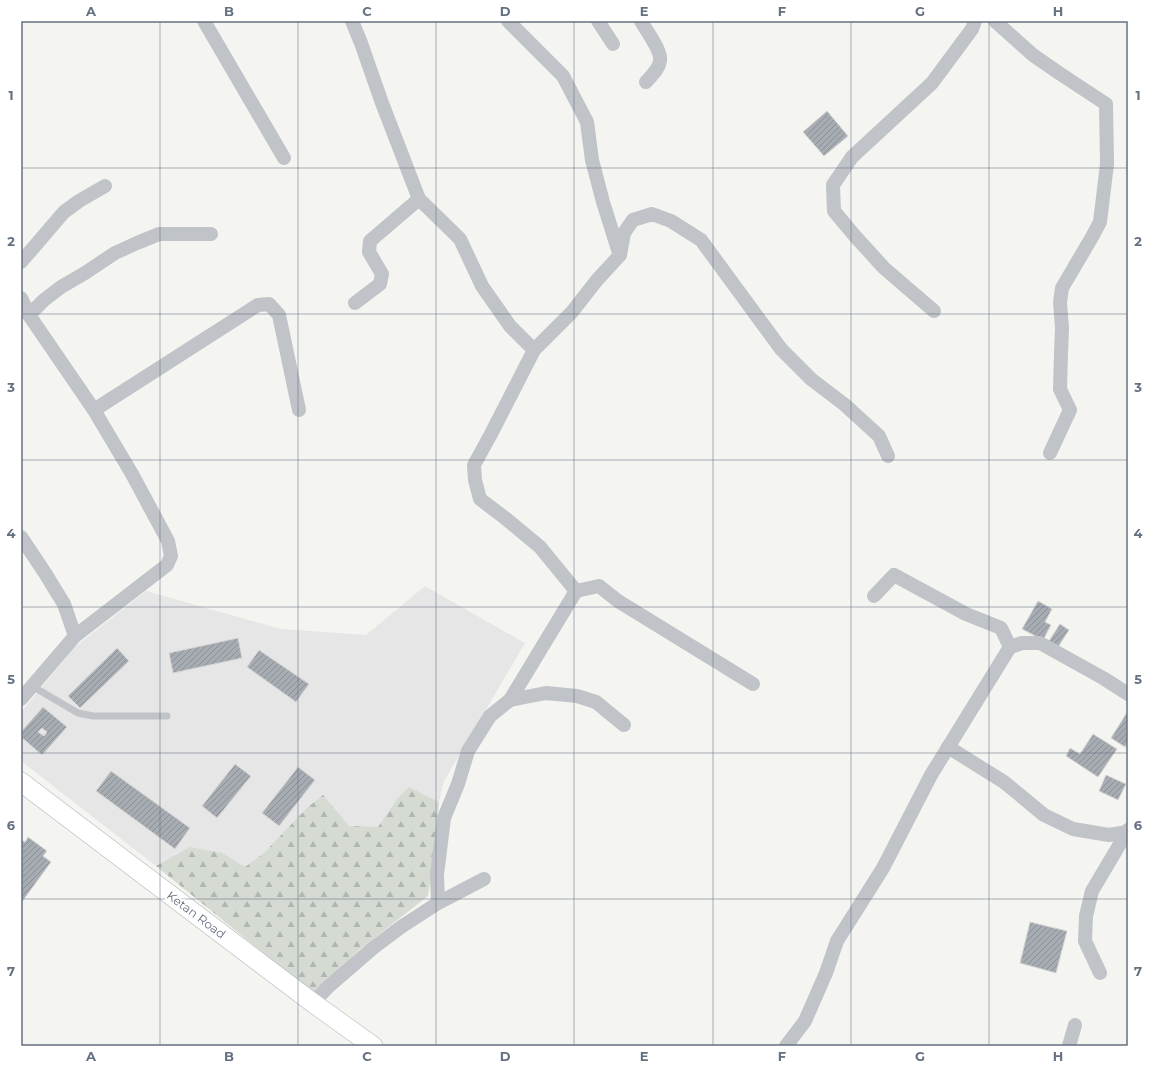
<svg xmlns="http://www.w3.org/2000/svg" width="1149" height="1067" viewBox="0 0 1149 1067" font-family="Montserrat,sans-serif">
	<style>
		.built { fill: #e5e6e5 }
		.forest { fill: url(#forest-firs) }
		.building { fill: url(#building-hatch); stroke: #d6d6d4; fill-rule: evenodd }
		.lines { fill: none; stroke-linecap: round; stroke-linejoin: round }
		.secondary-casing { stroke: #b3b6bb; stroke-width: 20 }
		.lane { stroke: #c0c3c7; stroke-width: 7 }
		.street { stroke: #c0c3c7; stroke-width: 14 }
		.secondary { stroke: #fff; stroke-width: 19 }
		.grid { fill: none; stroke: #657081; stroke-width: 1; stroke-opacity: 0.55 }
		.labels { text-anchor: middle; stroke-width: 4; stroke-linejoin: round; paint-order: stroke }
		.street-label { font-size: 12px; fill: #657081; stroke: #fff }
		.neatline { fill: none; stroke: #657081; stroke-width: 1.5 }
		.grid-label { font-size: 13px; text-anchor: middle; font-weight: bold; fill: #657081 }
	</style>
	<defs>
		<pattern id="forest-firs" width="22" height="20" patternUnits="userSpaceOnUse"><rect width="22" height="20" fill="#d5dbd3"/><path d="M5 1l3.5 6h-7zM16 11l3.5 6h-7z" fill="#b0b6b1"/></pattern>
		<pattern id="building-hatch" width="6" height="6" patternUnits="userSpaceOnUse"><rect width="6" height="6" fill="#a7acb3"/><path d="M-1 1l2-2M0 6l6-6M5 7l2-2" fill="none" stroke="#8c9097"/></pattern>
	</defs>
	<rect width="100%" height="100%" fill="#f4f5f1"/>
	<path class="built" d="M425 586 525 643 444 781 439 802 435 848 428 896 360 949 313 993 156 866 21 761V712L75 647 146 591 281 629 366 635Z"/>
	<path class="forest" d="M409 787 439 802 435 848 428 896 360 949 313 993 156 866 190 847 222 853 245 867 263 854 308 807 323 795 349 826 378 827 398 798Z"/>
	<g class="building">
		<path d="M827 111 848 136 824 156 803 132Z"/>
		<path d="M1038 601 1052 609 1045 622 1051 625 1043 640 1022 629Z"/>
		<path d="M1060 624 1069 630 1058 647 1049 641Z"/>
		<path d="M238 638 242 658 173 673 169 653Z"/>
		<path d="M117 648 129 661 80 708 68 696Z"/>
		<path d="M259 650 309 684 296 702 247 667Z"/>
		<path d="M43 707 67 727 42 755 21 737V732ZM42 728 47 732 44 736 38 732Z"/>
		<path d="M1128 711V742L1125 747 1111 738Z"/>
		<path d="M1093 734 1117 749 1098 777 1066 756 1070 748 1080 754Z"/>
		<path d="M235 764 251 776 217 818 202 806Z"/>
		<path d="M298 767 315 780 279 826 262 813Z"/>
		<path d="M111 771 190 828 175 849 96 791Z"/>
		<path d="M1106 775 1126 784 1118 800 1099 791Z"/>
		<path d="M28 837 47 851 43 856 51 862 21 903V840L25 842Z"/>
		<path d="M1030 922 1067 931 1056 973 1020 963Z"/>
	</g>
	<g class="lines">
		<defs>
			<path id="secondary" d="M21 782 313 1003 373 1046"/>
		</defs>
		<use href="#secondary" class="secondary-casing"/>
		<path class="lane" d="M32 686 78 713 93 716H167"/>
		<g class="street">
			<path d="M204 21 284 158"/>
			<path d="M352 21 361 43 382 103 419 199 460 239 482 286 510 326 534 350"/>
			<path d="M508 21 563 76 587 122 592 160 603 202 619 253"/>
			<path d="M598 21 613 44"/>
			<path d="M641 21C646 30 662 51 660 61 659 69 651 76 646 82"/>
			<path d="M995 21 1033 55 1059 73 1106 104 1107 164 1100 222 1092 237 1062 288 1060 302 1062 328 1061 354 1060 389 1070 410 1050 453"/>
			<path d="M21 262 64 212 79 201 105 186"/>
			<path d="M21 298 29 315 94 410 132 474 168 541 171 556 167 565 75 636 21 699"/>
			<path d="M355 303 380 284 382 274 369 252 370 241 419 199"/>
			<path d="M934 311 884 268 854 235 834 211 833 185 852 157 932 83 972 29 975 21"/>
			<path d="M29 315 44 300 61 287 85 273 115 253 137 243 159 234H211"/>
			<path d="M94 410 258 305 269 304 279 315 299 410"/>
			<path d="M21 537 45 573 64 604 75 636"/>
			<path d="M874 596 894 575 966 614 1001 628 1010 647"/>
			<path d="M753 684 618 601 599 586 576 591 540 547 505 518 480 499 475 480 474 465 491 434 534 350 572 312 597 280 620 255 624 233 633 220 652 214 671 221 701 240 781 349 811 379 845 405 879 436 888 456"/>
			<path d="M510 700 576 591"/>
			<path d="M948 747 1004 782 1044 815 1073 829 1109 835 1127 832 1128 830"/>
			<path d="M438 903 437 875 444 818 458 784 468 751 490 716 510 700 546 693 577 696 596 702 624 725"/>
			<path d="M1100 973 1085 941 1086 916 1092 891 1127 832"/>
			<path d="M313 1003 328 987 373 948 401 927 438 903 484 879"/>
			<path d="M786 1046 805 1021 826 973 837 941 883 868 931 775 1010 647 1022 643H1040L1103 678 1128 694"/>
			<path d="M1069 1046 1075 1025"/>
		</g>
		<use href="#secondary" class="secondary"/>
	</g>
	<path class="grid" d="M160 21V1046M298 21V1046M436 21V1046M574 21V1046M713 21V1046M851 21V1046M989 21V1046M21 168H1128M21 314H1128M21 460H1128M21 607H1128M21 753H1128M21 899H1128"/>
	<g class="labels">
		<g class="street-label">
			<text transform="translate(196 915) rotate(37)" y="4">Ketan Road</text>
		</g>
	</g>
	<rect width="1149" height="1067" fill="none" stroke="#ffffff" stroke-width="44"/>
	<rect x="22" y="22" width="1105" height="1023" class="neatline"/>
	<g class="grid-label">
		<text x="91" y="16">A</text>
		<text x="229" y="16">B</text>
		<text x="367" y="16">C</text>
		<text x="505" y="16">D</text>
		<text x="644" y="16">E</text>
		<text x="782" y="16">F</text>
		<text x="920" y="16">G</text>
		<text x="1058" y="16">H</text>
		<text x="11" y="100">1</text>
		<text x="1138" y="100">1</text>
		<text x="11" y="246">2</text>
		<text x="1138" y="246">2</text>
		<text x="11" y="392">3</text>
		<text x="1138" y="392">3</text>
		<text x="11" y="538">4</text>
		<text x="1138" y="538">4</text>
		<text x="11" y="684">5</text>
		<text x="1138" y="684">5</text>
		<text x="11" y="830">6</text>
		<text x="1138" y="830">6</text>
		<text x="11" y="976">7</text>
		<text x="1138" y="976">7</text>
		<text x="91" y="1061">A</text>
		<text x="229" y="1061">B</text>
		<text x="367" y="1061">C</text>
		<text x="505" y="1061">D</text>
		<text x="644" y="1061">E</text>
		<text x="782" y="1061">F</text>
		<text x="920" y="1061">G</text>
		<text x="1058" y="1061">H</text>
	</g>
</svg>
